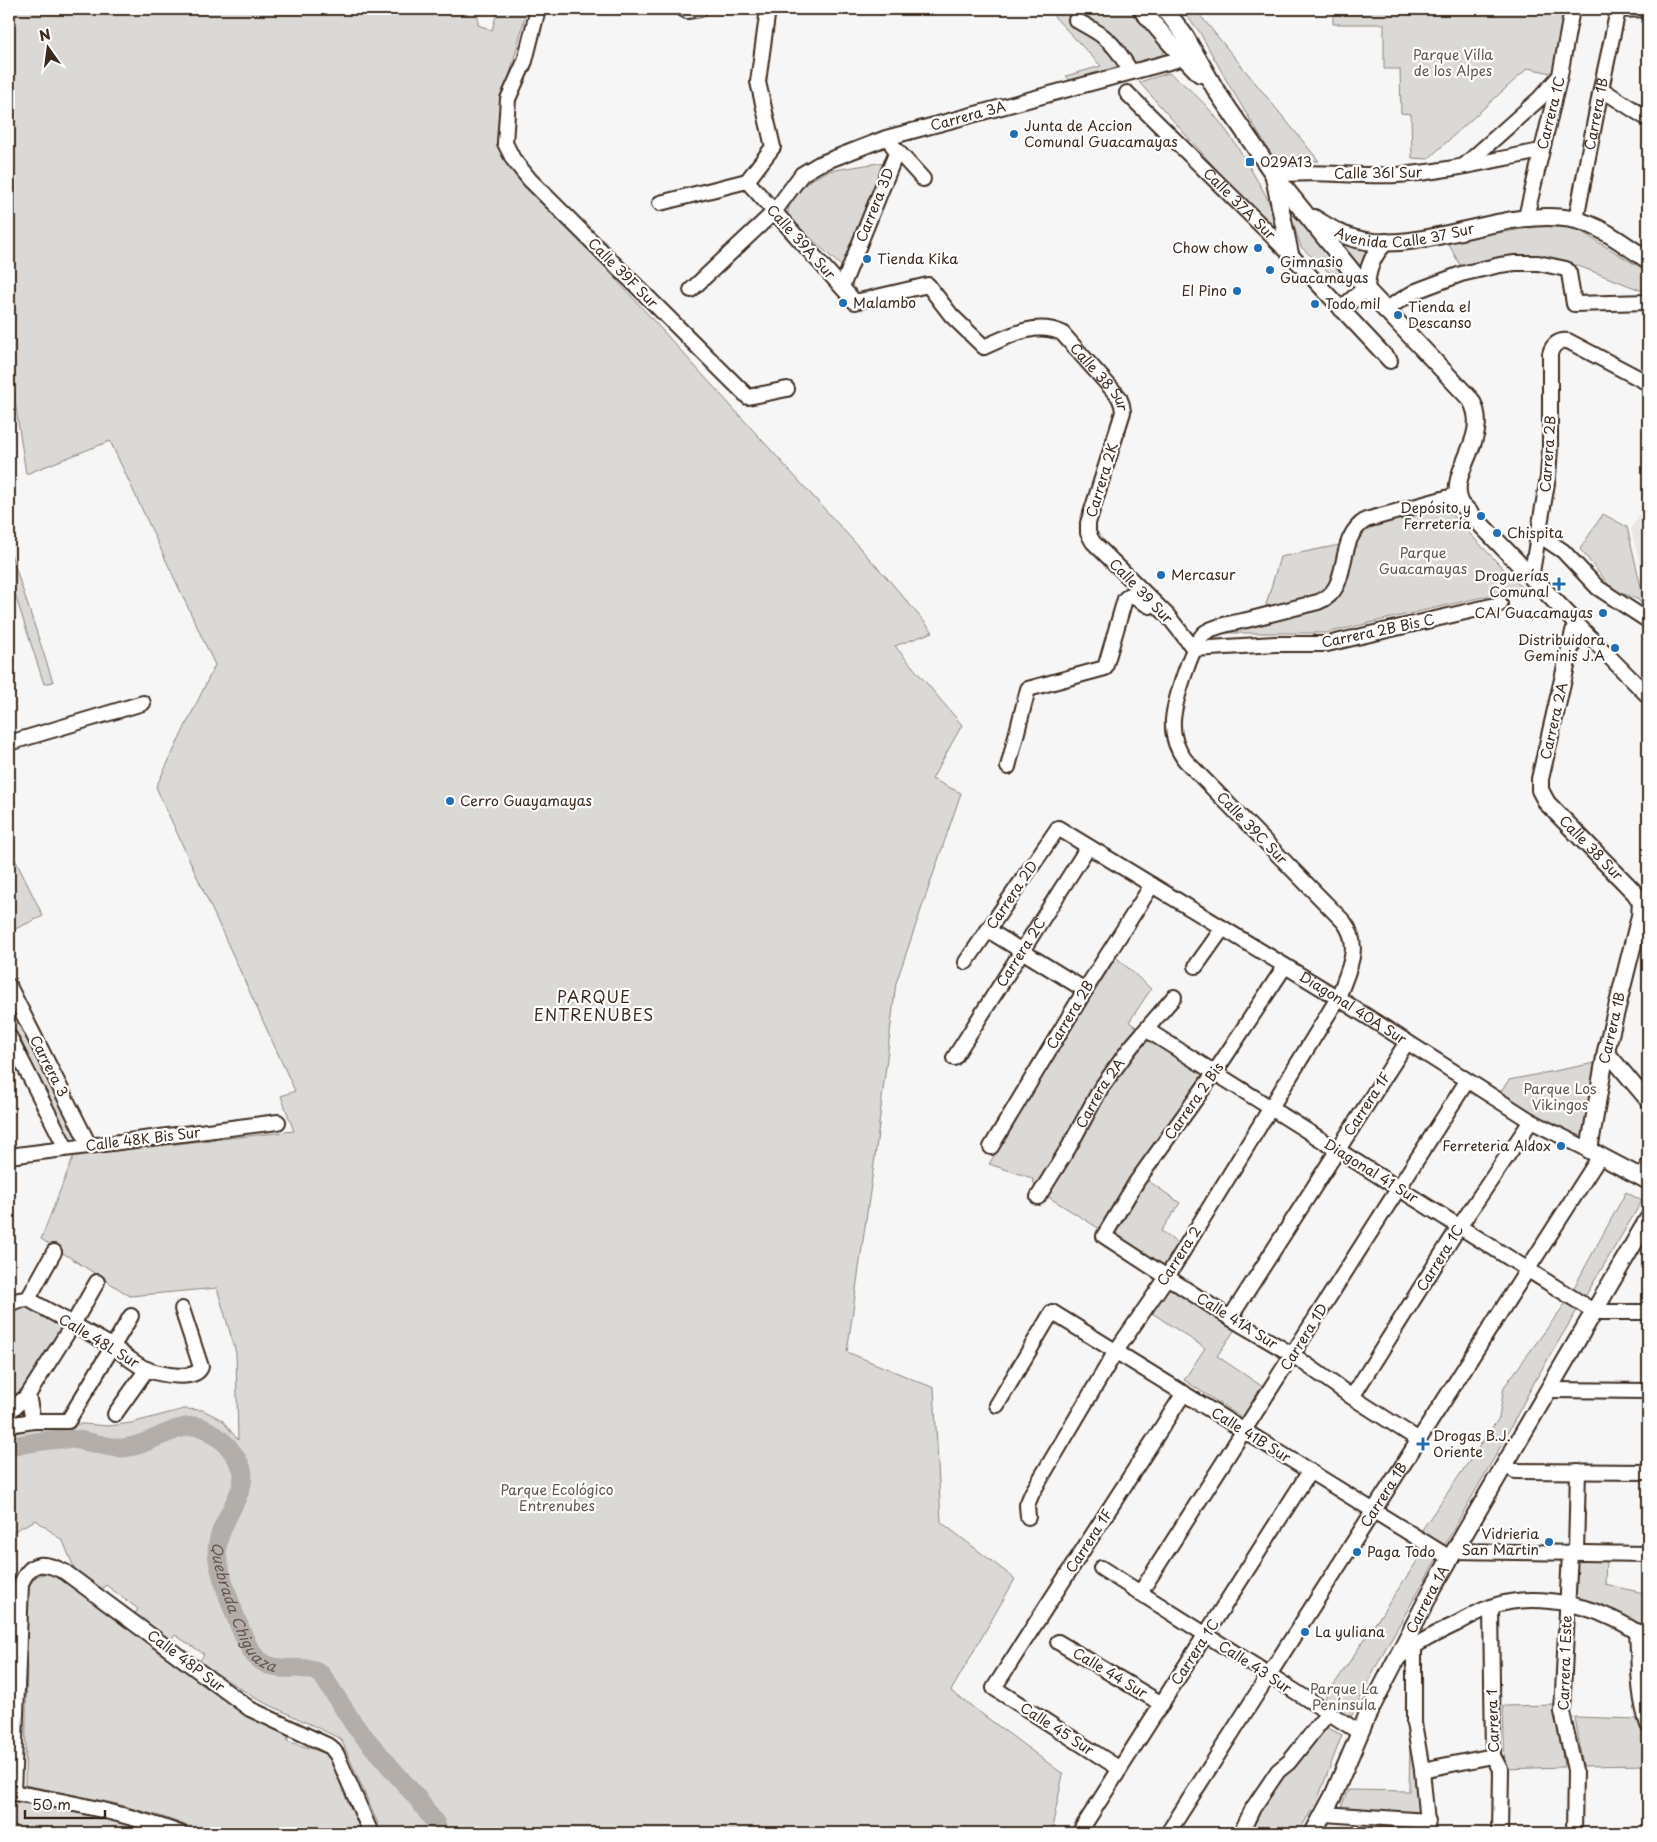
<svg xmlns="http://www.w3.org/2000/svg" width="1657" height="1842" viewBox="0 0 1657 1842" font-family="'Playpen Sans',sans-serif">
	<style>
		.built { fill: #e9e7e6 }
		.green { fill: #dbd9d6; stroke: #8b827a }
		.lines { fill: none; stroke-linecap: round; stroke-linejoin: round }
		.river { stroke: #b4aeaa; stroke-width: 19 }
		.minor-casing { stroke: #3b2a1e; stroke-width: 18 }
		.major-casing { stroke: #3b2a1e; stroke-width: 20 }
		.minor { stroke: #fff; stroke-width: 14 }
		.major { stroke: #fff; stroke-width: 16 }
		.poi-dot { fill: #1f6fb2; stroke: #fff; stroke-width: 2 }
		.labels { text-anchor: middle; stroke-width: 4.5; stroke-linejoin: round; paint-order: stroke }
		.park-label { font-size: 14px; fill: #63564c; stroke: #fff }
		.street-label { font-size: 14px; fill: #3b2a1e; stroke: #fff }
		.poi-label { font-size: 14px; fill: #3b2a1e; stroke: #fff; text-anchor: start }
		.water-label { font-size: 15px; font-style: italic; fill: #65584f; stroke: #fff }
		.quarter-label { font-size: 16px; letter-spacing: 1px; fill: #3b2a1e; stroke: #fff }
	</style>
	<rect width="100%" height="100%" fill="#f7f6f6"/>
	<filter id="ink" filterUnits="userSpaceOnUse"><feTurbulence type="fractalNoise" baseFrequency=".02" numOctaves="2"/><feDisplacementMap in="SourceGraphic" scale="10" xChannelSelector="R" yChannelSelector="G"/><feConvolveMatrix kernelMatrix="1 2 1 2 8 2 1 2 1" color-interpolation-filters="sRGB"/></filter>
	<g filter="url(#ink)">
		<path class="built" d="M1648 499V595L1631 529Z"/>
		<g class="green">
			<path d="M9 9H478V25L492 30 498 9H515L526 13 499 116V135L506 158 888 579 933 632 895 646 962 725 932 779 961 793 896 983 875 1157 847 1352 934 1388 941 1522 1015 1579 951 1691 1063 1774 1051 1833H382L341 1739 255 1698 199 1662 204 1654 175 1635 170 1641 134 1615 138 1609 106 1585 101 1590 75 1570 63 1541 36 1520 14 1531 9 1598V1309C30 1301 46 1317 62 1328L22 1389 27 1425 83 1424 109 1426 131 1423 184 1409 203 1410 222 1420 238 1440 236 1353 217 1288 130 1296 41 1239 74 1155 294 1131 281 1096 295 1091 156 787 215 665 110 441 26 474 12 382 9 372Z"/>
			<path d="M1047 9H1132L1158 38 1164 51 1160 57 1147 62 1071 81 1066 76 1101 66Z"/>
			<path d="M1181 9H1195L1319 161 1276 162 1229 85 1199 31Z"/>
			<path d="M1333 9H1573L1560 75 1528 68 1428 159 1412 158 1411 114 1401 113 1400 69H1384V24H1333Z"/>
			<path d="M1169 73C1207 100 1232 135 1254 175 1263 190 1271 203 1275 220L1269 221 1248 205 1139 82Z"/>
			<path d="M885 162 862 217 864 219 858 226 842 267 787 216 790 201 809 181 828 171Z"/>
			<path d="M1293 215C1313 235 1332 258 1346 281L1342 284 1301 247 1291 217Z"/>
			<path d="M1542 226 1575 228 1648 272V293L1576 265 1520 257 1461 267 1447 241Z"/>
			<path d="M1333 242 1366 249 1361 269Z"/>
			<path d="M1444 507 1522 588 1326 633H1222L1261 622 1280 557 1354 542 1361 527Z"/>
			<path d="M1603 514 1627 527 1648 617 1639 600 1619 592 1608 584 1580 549Z"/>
			<path d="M9 548 53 682 44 684 9 576Z"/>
			<path d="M9 847 43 916 9 932Z"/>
			<path d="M1116 957 1151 989 1129 1022 1203 1073 1140 1175 1180 1203 1161 1231 1181 1246 1163 1268 1037 1190 1032 1178 989 1164Z"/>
			<path d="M9 1000 77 1135 66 1139 9 1024Z"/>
			<path d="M1595 1063 1582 1140 1498 1095 1509 1080Z"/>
			<path d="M1626 1192 1642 1201 1536 1379 1497 1453 1383 1653 1351 1717 1321 1704 1430 1542 1419 1534 1499 1418 1504 1387 1565 1304Z"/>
			<path d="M1171 1285 1236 1328 1217 1356 1263 1387 1242 1418 1184 1380 1205 1348 1152 1313Z"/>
			<path d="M1573 1558 1606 1559 1605 1584 1643 1593 1648 1598V1633L1571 1599Z"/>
			<path d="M47 1573 64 1579 227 1700 290 1733 287 1741 328 1754 362 1833H207L160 1816 113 1803 25 1785 28 1586 37 1576Z"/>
			<path d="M1556 1705 1564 1767 1505 1769 1503 1706Z"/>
			<path d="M1575 1717 1638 1719 1648 1742V1765L1583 1766Z"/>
			<path d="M1322 1725 1342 1735 1317 1801 1298 1833H1246L1265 1798Z"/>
			<path d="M1410 1746H1415L1421 1815 1339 1812 1348 1790 1409 1791Z"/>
			<path d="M9 1801 102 1816 161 1833H9Z"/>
		</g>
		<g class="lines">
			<path class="river" id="s1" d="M9 1446C27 1444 47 1439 65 1439 84 1438 103 1448 121 1448 146 1447 170 1427 193 1426 204 1426 212 1433 220 1439 228 1445 232 1451 237 1459 238 1462 241 1466 242 1469 249 1491 217 1523 217 1551 217 1569 243 1644 256 1657 278 1678 301 1660 322 1675L355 1726 418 1799 436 1824 438 1833"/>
			<defs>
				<g id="minor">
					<path d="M538 9 525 61 508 99 505 143 513 159 530 180 748 397 787 389"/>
					<path d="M683 9 687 11 700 9"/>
					<path d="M1076 20C1090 28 1105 35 1115 48 1121 55 1126 64 1131 72"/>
					<path d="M1601 89 1648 119"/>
					<path id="s2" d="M1127 93 1290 254 1390 361"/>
					<path d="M892 145 923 179"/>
					<path d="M1465 165 1539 99 1558 78"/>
					<path d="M1274 175C1315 170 1356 177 1397 175 1445 172 1494 160 1541 151"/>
					<path id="s3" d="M747 181 855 302 928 285 951 315 984 347C1009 336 1035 321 1062 333L1119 397 1122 405 1123 412 1088 523V533L1093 542 1168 616 1194 649"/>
					<path d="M747 181 773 147 758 82 768 9"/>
					<path d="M660 203 747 181"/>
					<path d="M1526 217 1560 75 1572 9"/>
					<path id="s4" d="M1576 220 1601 89 1618 10 1648 9"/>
					<path d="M842 287 897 151"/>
					<path d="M691 290 774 212 802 174 819 164 886 138 1184 58"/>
					<path d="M1384 310 1416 291 1461 274 1500 265 1515 263H1538L1566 269 1569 273 1574 304 1648 302"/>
					<path d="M1539 535 1563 551 1598 588 1647 620"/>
					<path d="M1531 578 1548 477 1550 447V354C1552 345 1558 340 1568 341L1648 383"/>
					<path d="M1576 623 1648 696"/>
					<path d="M1194 649 1275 644H1327L1500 604"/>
					<path d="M9 743 143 703"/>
					<path d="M1008 767 1028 689 1105 668 1125 599 1130 595 1150 606"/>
					<path d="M988 930 1085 990"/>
					<path id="s5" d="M966 962 1058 828 1338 998 1531 1121 1589 1150"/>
					<path d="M1196 966 1223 928"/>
					<path d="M1285 966 1215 1072 1137 1181 1104 1236 1230 1318 1293 1355 1352 1397 1419 1440"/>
					<path d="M9 986 89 1145"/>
					<path d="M1147 1030 1595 1312H1648"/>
					<path d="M9 1036 66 1148"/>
					<path d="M1606 1051 1648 1101"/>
					<path id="s6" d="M954 1058 1088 847"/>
					<path d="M991 1147 1085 990 1152 885"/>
					<path d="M9 1156 278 1122"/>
					<path d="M1644 1179 1648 1165"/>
					<path id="s7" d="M1038 1197 1069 1147 1101 1088 1130 1048 1174 997"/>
					<path d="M28 1299 54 1252"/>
					<path d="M9 1304 19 1300 28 1299C56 1315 84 1330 112 1346 124 1354 135 1365 148 1370 160 1374 195 1382 201 1367L182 1309"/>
					<path d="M1230 1318 1407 1042"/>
					<path d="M1550 1390 1648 1391"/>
					<path d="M1352 1397 1459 1227 1531 1121"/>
					<path d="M997 1405 1052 1312 1450 1558"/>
					<path d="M9 1412 28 1395"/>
					<path d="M115 1414 147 1369"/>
					<path d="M33 1421 28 1395 73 1324 97 1282"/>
					<path d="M9 1425 33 1421H68L131 1316"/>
					<path d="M1515 1471 1648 1472"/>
					<path d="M1028 1517 1027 1505 1032 1493 1116 1351 1167 1277 1338 998C1347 972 1363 947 1344 922L1185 760C1176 748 1172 735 1173 720 1174 704 1193 639 1206 632 1217 625 1234 623 1247 620 1270 614 1294 608 1318 602 1354 589 1333 540 1366 520L1457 495"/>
					<path d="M1454 1551 1648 1554"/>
					<path d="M1570 1552 1562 1712 1575 1770 1574 1833"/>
					<path d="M1576 1552 1578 1471"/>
					<path d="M1101 1568 1359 1732"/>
					<path d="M1140 1593 1467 1081"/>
					<path d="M1491 1607 1493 1756 1501 1771 1500 1833"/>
					<path d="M1637 1631C1639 1663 1638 1696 1648 1725"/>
					<path d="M1058 1642 1162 1704"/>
					<path d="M1414 1645V1723L1422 1770 1493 1756"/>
					<path d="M1397 1659C1415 1644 1435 1634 1456 1624 1467 1618 1478 1612 1490 1607 1540 1589 1607 1608 1648 1640"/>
					<path d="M1120 1769 994 1688 1184 1393"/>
					<path d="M1422 1770 1428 1833"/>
					<path d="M9 1792C67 1801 125 1813 180 1833"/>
					<path d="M13 1793 21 1584C31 1559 45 1562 65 1572L250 1709 331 1747 337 1755 371 1833"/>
					<path d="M1324 1814 1428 1821"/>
					<path d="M1079 1833 1310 1471"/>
					<path id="s8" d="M1168 1833 1600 1156"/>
					<path d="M1241 1833 1253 1808 1278 1771 1289 1762 1328 1713"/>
				</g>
				<g id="major">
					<path d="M1141 9 1171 44 1200 74"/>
					<path id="s9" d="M1165 9 1185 36 1217 92 1274 175 1369 292 1471 400C1493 439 1445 471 1461 504L1576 623 1540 779V790L1547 803 1635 893 1641 902 1640 916 1606 1051 1589 1150 1648 1181"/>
					<path d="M1274 177 1290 254"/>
					<path id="s10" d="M1314 218C1324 224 1334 231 1344 235 1414 263 1502 203 1576 220 1602 226 1626 246 1648 260"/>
					<path d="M1342 309 1366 288C1367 270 1372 254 1386 242"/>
					<path id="s11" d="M1313 1833 1333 1796 1367 1716 1434 1586 1648 1219"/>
				</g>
			</defs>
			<use href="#minor" class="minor-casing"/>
			<use href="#major" class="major-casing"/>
			<use href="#minor" class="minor"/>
			<use href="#major" class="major"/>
		</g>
	</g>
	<g class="poi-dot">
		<circle cx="1014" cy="134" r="5"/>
		<rect x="1245" y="157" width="10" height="10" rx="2.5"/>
		<circle cx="1258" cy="248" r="5"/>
		<circle cx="867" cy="259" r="5"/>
		<circle cx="1270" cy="270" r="5"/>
		<circle cx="1237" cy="291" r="5"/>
		<circle cx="843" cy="303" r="5"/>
		<circle cx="1315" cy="304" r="5"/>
		<circle cx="1398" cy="315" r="5"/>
		<circle cx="1481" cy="516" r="5"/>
		<circle cx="1497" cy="533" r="5"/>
		<circle cx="1161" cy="575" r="5"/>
		<path d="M1556.5 576.5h5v5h5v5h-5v5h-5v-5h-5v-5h5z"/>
		<circle cx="1603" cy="613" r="5"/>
		<circle cx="1615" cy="648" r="5"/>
		<circle cx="450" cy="801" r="5"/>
		<circle cx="1561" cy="1146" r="5"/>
		<path d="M1420.5 1436.5h5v5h5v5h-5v5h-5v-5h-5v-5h5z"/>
		<circle cx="1549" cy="1542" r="5"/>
		<circle cx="1357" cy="1552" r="5"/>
		<circle cx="1305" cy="1632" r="5"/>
	</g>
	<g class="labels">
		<g class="park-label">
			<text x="1453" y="60">Parque Villa<tspan x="1453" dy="16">de los Alpes</tspan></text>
			<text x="1423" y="558">Parque<tspan x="1423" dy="16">Guacamayas</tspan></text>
			<text x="1560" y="1094">Parque Los<tspan x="1560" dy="16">Vikingos</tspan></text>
			<text x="557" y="1495">Parque Ecológico<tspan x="557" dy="16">Entrenubes</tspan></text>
			<text x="1344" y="1694">Parque La<tspan x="1344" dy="16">Península</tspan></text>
		</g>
		<g class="street-label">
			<text transform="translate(1551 113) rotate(-76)" y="5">Carrera 1C</text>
			<text dy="5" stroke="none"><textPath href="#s4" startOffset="108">Carrera 1B</textPath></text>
			<text transform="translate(968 116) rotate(-15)" y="5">Carrera 3A</text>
			<text transform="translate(1378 173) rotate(-1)" y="5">Calle 36I Sur</text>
			<text dy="5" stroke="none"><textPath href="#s2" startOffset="158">Calle 37A Sur</textPath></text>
			<text transform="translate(875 205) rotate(-68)" y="5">Carrera 3D</text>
			<text dy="5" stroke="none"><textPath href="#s10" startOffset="96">Avenida Calle 37 Sur</textPath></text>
			<text transform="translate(801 242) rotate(48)" y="5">Calle 39A Sur</text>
			<text transform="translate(623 273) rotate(45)" y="5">Calle 39F Sur</text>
			<text dy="5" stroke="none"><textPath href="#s3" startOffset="461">Calle 38 Sur</textPath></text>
			<text transform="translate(1548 454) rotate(-86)" y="5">Carrera 2B</text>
			<text transform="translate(1102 480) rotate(-73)" y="5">Carrera 2K</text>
			<text transform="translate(1141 591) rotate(46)" y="5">Calle 39 Sur</text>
			<text transform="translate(1378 631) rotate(-12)" y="5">Carrera 2B Bis C</text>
			<text transform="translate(1554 721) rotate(-77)" y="5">Carrera 2A</text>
			<text transform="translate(1252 828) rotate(46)" y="5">Calle 39C Sur</text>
			<text dy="5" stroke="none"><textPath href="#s9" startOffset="1021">Calle 38 Sur</textPath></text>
			<text transform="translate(1012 895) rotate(-56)" y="5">Carrera 2D</text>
			<text dy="5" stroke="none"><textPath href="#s6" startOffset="125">Carrera 2C</textPath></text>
			<text dy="5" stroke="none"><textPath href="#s5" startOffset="508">Diagonal 40A Sur</textPath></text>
			<text transform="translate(1070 1015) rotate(-59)" y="5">Carrera 2B</text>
			<text transform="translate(1612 1028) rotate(-77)" y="5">Carrera 1B</text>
			<text transform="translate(49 1066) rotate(63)" y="5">Carrera 3</text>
			<text dy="5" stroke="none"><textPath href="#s7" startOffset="121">Carrera 2A</textPath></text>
			<text transform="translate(1194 1101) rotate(-55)" y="5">Carrera 2 Bis</text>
			<text transform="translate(1367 1104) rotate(-57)" y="5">Carrera 1F</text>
			<text transform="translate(143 1139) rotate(-7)" y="5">Calle 48K Bis Sur</text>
			<text transform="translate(1371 1171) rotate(32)" y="5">Diagonal 41 Sur</text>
			<text transform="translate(1179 1256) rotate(-57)" y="5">Carrera 2</text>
			<text transform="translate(1440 1258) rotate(-58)" y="5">Carrera 1C</text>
			<text transform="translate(1237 1321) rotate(32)" y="5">Calle 41A Sur</text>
			<text transform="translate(1304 1337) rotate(-58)" y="5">Carrera 1D</text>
			<text transform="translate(99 1341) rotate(31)" y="5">Calle 48L Sur</text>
			<text transform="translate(1251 1435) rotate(32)" y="5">Calle 41B Sur</text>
			<text dy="5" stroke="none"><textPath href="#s8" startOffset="401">Carrera 1B</textPath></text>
			<text transform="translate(1089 1541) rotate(-57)" y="5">Carrera 1F</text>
			<text dy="5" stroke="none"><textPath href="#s11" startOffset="260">Carrera 1A</textPath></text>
			<text transform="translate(1195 1652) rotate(-57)" y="5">Carrera 1C</text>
			<text transform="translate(186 1661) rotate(37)" y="5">Calle 48P Sur</text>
			<text transform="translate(1565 1663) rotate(-88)" y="5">Carrera 1 Este</text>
			<text transform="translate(1255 1667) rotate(33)" y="5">Calle 43 Sur</text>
			<text transform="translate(1110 1673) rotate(31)" y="5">Calle 44 Sur</text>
			<text transform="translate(1493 1721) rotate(-92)" y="5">Carrera 1</text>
			<text transform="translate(1057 1729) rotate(33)" y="5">Calle 45 Sur</text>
		</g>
		<g class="poi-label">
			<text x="1024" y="131">Junta de Accion<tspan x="1024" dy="16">Comunal Guacamayas</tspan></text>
			<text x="1260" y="167">029A13</text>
			<text x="1248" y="253" text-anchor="end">Chow chow</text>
			<text x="877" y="264">Tienda Kika</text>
			<text x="1280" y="267">Gimnasio<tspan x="1280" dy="16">Guacamayas</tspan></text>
			<text x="1227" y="296" text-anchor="end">El Pino</text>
			<text x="853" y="308">Malambo</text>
			<text x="1325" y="309">Todo mil</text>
			<text x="1408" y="312">Tienda el<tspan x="1408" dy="16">Descanso</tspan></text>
			<text x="1471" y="513" text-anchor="end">Depósito y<tspan x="1471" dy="16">Ferretería</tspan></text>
			<text x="1507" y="538">Chispita</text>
			<text x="1171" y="580">Mercasur</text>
			<text x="1549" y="581" text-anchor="end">Droguerías<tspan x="1549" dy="16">Comunal</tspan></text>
			<text x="1593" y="618" text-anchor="end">CAI Guacamayas</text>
			<text x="1605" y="645" text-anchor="end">Distribuidora<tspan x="1605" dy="16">Geminis J.A</tspan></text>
			<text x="460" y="806">Cerro Guayamayas</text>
			<text x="1551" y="1151" text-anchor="end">Ferreteria Aldox</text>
			<text x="1433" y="1441">Drogas B.J.<tspan x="1433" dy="16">Oriente</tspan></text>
			<text x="1539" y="1539" text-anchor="end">Vidrieria<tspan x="1539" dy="16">San Martin</tspan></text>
			<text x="1367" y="1557">Paga Todo</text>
			<text x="1315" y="1637">La yuliana</text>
		</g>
		<g class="water-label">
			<text dy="5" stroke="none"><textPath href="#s1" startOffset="408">Quebrada Chiguaza</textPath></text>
		</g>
		<g class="quarter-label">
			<text x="594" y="1003">PARQUE<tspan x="594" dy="18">ENTRENUBES</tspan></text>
		</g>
	</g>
	<rect width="1657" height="1842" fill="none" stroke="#fff" stroke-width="30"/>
	<rect x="15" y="15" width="1627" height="1812" fill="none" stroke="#3b2a1e" stroke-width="2" filter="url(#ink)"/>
	<g transform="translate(48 48) rotate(346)" stroke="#ffffff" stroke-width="4" paint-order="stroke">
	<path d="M0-4L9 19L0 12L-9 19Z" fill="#3b2a1e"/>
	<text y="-8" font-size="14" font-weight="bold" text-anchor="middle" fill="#3b2a1e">N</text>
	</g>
	<path d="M25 1810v8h80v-8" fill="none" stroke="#3b2a1e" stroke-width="2.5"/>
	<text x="32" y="1810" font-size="15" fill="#3b2a1e" stroke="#ffffff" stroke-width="4" paint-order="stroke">50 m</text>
</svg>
